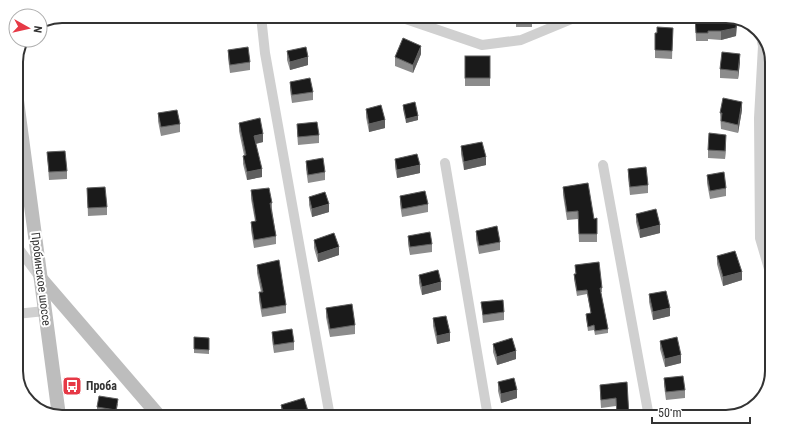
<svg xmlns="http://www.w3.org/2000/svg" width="788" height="433" viewBox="0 0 788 433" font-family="'Roboto Condensed',sans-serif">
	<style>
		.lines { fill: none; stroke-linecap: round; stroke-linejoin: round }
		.street { stroke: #d0d0d0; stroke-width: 10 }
		.secondary { stroke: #bdbdbd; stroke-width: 14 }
		.wall { fill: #8c8c8c }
		.shaded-wall { fill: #5f5f5f }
		.building { fill: #1a1a1a; stroke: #5f5f5f }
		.labels { text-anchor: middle; stroke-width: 4; stroke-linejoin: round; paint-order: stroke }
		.street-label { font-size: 12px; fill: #333; stroke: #fff }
		.poi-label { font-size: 12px; font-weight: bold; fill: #333; stroke: #fff; text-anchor: start }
		.rim { fill: none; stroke: #333; stroke-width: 2 }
	</style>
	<rect width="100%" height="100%" fill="#fff"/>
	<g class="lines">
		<g class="street">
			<path d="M261 16 265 53 330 417"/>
			<path d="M397 16 482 45 521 40 579 16"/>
			<path d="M760 32 763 46 759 118 760 238 772 279"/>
			<path d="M445 163 488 417"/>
			<path d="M603 165 649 417"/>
			<path d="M16 245 39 276"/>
			<path d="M16 314 45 311"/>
		</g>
		<g class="secondary">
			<path d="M16 93 59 416"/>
			<path d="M42 280 160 417"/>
		</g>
	</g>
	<g class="wall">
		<rect x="516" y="16" width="16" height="11"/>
		<path d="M695 16 737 25 736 36 721 40 708 39V41H696Z"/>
		<path d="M673 28 672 59 655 58V33Z"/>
		<path d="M228 50 250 62V70L230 73 228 58Z"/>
		<path d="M287 51 308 65 290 70 287 60Z"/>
		<path d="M421 54 413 73 395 66V57Z"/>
		<rect x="465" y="56" width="25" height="30"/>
		<path d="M740 62 738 79 720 78V69Z"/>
		<path d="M290 82 313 92V100L292 103 290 90Z"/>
		<path d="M403 105 418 120 406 123 403 109Z"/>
		<path d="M366 109 385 128 369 132 366 117Z"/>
		<path d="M742 110 738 133 721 129 720 113Z"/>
		<path d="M158 113 180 124V132L161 136 158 121Z"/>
		<path d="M239 123 263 142 256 144 262 177 247 180 243 164V156L244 155 239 131Z"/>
		<path d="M297 124 319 135V143L298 145 297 132Z"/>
		<path d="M726 143 725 159 708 158V150Z"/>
		<path d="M461 146 486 165 464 170 461 154Z"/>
		<path d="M47 152 67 171V179L49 180Z"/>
		<path d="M395 159 420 173 397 178 395 167Z"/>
		<path d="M306 161 325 172V180L308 183 306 169Z"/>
		<path d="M628 169 648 185V193L630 195 628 177Z"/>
		<path d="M707 175 726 188V196L710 199 707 183Z"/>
		<path d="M563 187 594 219 597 218V242H579L578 219 567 220 563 195Z"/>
		<path d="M87 188 107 207V215L88 216Z"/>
		<path d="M251 190 272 203V209L276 236V244L254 248 251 230V222L255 221 251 199Z"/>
		<path d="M400 196 428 204V212L402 217 400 204Z"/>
		<path d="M309 197 329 212 312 217 309 205Z"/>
		<path d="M636 214 660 233 640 238 636 222Z"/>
		<path d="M476 231 500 242V250L479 254 476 239Z"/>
		<path d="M408 236 432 244V252L410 255 408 244Z"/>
		<path d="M314 240 339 255 318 262 314 248Z"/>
		<path d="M717 256 742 280 723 286 717 264Z"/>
		<path d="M257 265 286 305V313L262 317 259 300V292H261L257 273Z"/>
		<path d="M575 265 602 288V292H601L608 329V333L595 335 594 330 588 331 586 318V314L591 313 587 294 577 296 574 279V274H576Z"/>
		<path d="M419 275 441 290 422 295 419 283Z"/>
		<path d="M649 294 670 316 653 320 649 302Z"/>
		<path d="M481 302 504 312V320L483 323Z"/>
		<path d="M326 308 355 325V334L330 337 326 317Z"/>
		<path d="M433 318 450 341 437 344 433 326Z"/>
		<path d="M272 332 294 342V350L274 353 272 340Z"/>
		<path d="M194 337 209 338V354L194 353Z"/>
		<path d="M660 341 681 363 665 367 660 349Z"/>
		<path d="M493 344 516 359 497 365 493 352Z"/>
		<path d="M664 378 685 390V398L666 400 664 386Z"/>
		<path d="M498 382 517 398 501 403 498 391Z"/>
		<path d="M627 382 629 417H617L616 406 601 408 600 394V385Z"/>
		<path d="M118 404 116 414 97 411V407Z"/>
		<path d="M281 405 308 417H282L281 413Z"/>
	</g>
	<g class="shaded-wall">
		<path d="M737 19 736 36 721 40V31Z"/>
		<path d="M421 46V54L413 73V65Z"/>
		<path d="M740 54V62L738 79V71Z"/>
		<path d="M308 57V65L290 70V62Z"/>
		<path d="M742 102V110L738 133V125Z"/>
		<path d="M418 116V120L406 123V119Z"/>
		<path d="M385 120V128L369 132V124Z"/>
		<path d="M263 134V142L254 144V136Z"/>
		<path d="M726 135V143L725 159V151Z"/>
		<path d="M486 157V165L464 170V162Z"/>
		<path d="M420 165V173L397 178V170Z"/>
		<path d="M262 169V177L247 180V172Z"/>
		<path d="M329 204V212L312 217V209Z"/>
		<path d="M660 225V233L640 238V230Z"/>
		<path d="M339 247V255L318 262V254Z"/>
		<path d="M742 272V280L723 286V277Z"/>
		<path d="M441 282V290L422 295V287Z"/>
		<path d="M670 308V316L653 320V312Z"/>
		<path d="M450 333V341L437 344V336Z"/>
		<path d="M516 351V359L497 365V357Z"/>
		<path d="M681 355V363L665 367V359Z"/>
		<path d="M517 390V398L501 403V394Z"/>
		<path d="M308 411V417H289Z"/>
	</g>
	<g class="building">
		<rect x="516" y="16" width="16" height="3"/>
		<path d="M695 16 731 17 737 19 736 28 721 31H708V33H696Z"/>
		<path d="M657 27 673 28 672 51 655 50V33H657Z"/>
		<path d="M403 38 421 46 413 65 395 57Z"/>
		<path d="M248 47 250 62 230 65 228 50Z"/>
		<path d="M306 47 308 57 290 62 287 51Z"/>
		<path d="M722 52 740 54 738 71 720 69Z"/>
		<rect x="465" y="56" width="25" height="22"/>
		<path d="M310 78 313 92 292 95 290 82Z"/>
		<path d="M723 98 742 102 738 125 721 121 722 113H720Z"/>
		<path d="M415 102 418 116 406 119 403 105Z"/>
		<path d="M381 105 385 120 369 124 366 109Z"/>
		<path d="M177 110 180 124 161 127 158 113Z"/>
		<path d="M260 118 263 134 254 136 262 169 247 172 243 156 246 155 239 123Z"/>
		<path d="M317 122 319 135 298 137 297 124Z"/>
		<path d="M709 133 726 135 725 151 708 150Z"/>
		<path d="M482 142 486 157 464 162 461 146Z"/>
		<path d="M65 151 67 171 49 172 47 152Z"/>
		<path d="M417 154 420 165 397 170 395 159Z"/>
		<path d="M323 158 325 172 308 175 306 161Z"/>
		<path d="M646 167 648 185 630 187 628 169Z"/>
		<path d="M724 172 726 188 710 191 707 175Z"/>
		<path d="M588 183 594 219 597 218V234H579L578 211 567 212 563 187Z"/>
		<path d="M105 187 107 207 88 208 87 188Z"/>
		<path d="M269 188 272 203H270L276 236 254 240 251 222 256 221 251 190Z"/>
		<path d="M425 191 428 204 402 209 400 196Z"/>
		<path d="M325 192 329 204 312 209 309 197Z"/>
		<path d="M656 209 660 225 640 230 636 214Z"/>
		<path d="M497 226 500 242 479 246 476 231Z"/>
		<path d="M430 232 432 244 410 247 408 236Z"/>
		<path d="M334 233 339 247 318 254 314 240Z"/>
		<path d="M735 251 742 272 723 277 717 256Z"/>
		<path d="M279 260 286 305 262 309 259 292H263L257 265Z"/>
		<path d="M599 262 602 288H600L608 329 595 331 594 325 588 327 586 314 591 313 587 290 577 291 574 274H576L575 265Z"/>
		<path d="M438 270 441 282 422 287 419 275Z"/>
		<path d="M666 291 670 308 653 312 649 294Z"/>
		<path d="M503 300 504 312 483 315 481 302Z"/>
		<path d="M352 304 355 325 330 329 326 308Z"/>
		<path d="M446 316 450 333 437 336 433 318Z"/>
		<path d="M292 329 294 342 274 345 272 332Z"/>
		<path d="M194 337 209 338V350L194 349Z"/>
		<path d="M677 337 681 355 665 359 660 341Z"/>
		<path d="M512 338 516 351 497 357 493 344Z"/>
		<path d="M683 376 685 390 666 392 664 378Z"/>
		<path d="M514 378 517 390 501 394 498 382Z"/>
		<path d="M627 382 629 417H617L616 398 601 400 600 385Z"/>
		<path d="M99 396 118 399 116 410 97 407Z"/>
		<path d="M304 398 308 411 289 417H285L281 405Z"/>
		<path d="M683 413V417H663V416Z"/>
		<rect x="573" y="415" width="14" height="2"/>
	</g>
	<defs>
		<symbol id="bus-square" viewBox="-11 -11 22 22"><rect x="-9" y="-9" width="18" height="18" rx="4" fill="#e63946" stroke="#fff"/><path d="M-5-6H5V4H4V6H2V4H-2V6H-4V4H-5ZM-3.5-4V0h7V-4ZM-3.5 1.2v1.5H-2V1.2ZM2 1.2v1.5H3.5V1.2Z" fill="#fff"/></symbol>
	</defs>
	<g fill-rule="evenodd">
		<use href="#bus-square" x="61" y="375" width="22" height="22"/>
	</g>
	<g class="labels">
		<g class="street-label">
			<text transform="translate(41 279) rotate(83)" y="4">Пробинское шоссе</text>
		</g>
		<g class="poi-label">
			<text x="86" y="390">Проба</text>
		</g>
	</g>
	<path d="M0 0H788V433H0ZM62 23H726A39 39 0 0 1 765 62V371A39 39 0 0 1 726 410H62A39 39 0 0 1 23 371V62A39 39 0 0 1 62 23Z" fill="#fff" fill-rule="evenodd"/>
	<path class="rim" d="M62 23H726A39 39 0 0 1 765 62V371A39 39 0 0 1 726 410H62A39 39 0 0 1 23 371V62A39 39 0 0 1 62 23Z"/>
	<g transform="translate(28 28) rotate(98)"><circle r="19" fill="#ffffff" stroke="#adadad"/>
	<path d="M0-3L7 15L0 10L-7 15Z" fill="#e63946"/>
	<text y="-6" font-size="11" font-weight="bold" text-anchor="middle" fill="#333333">N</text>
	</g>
	<path d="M652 417v6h98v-6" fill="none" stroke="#333333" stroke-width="2"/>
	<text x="658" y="417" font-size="12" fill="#333333" stroke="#ffffff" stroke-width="3" paint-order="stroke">50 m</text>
</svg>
